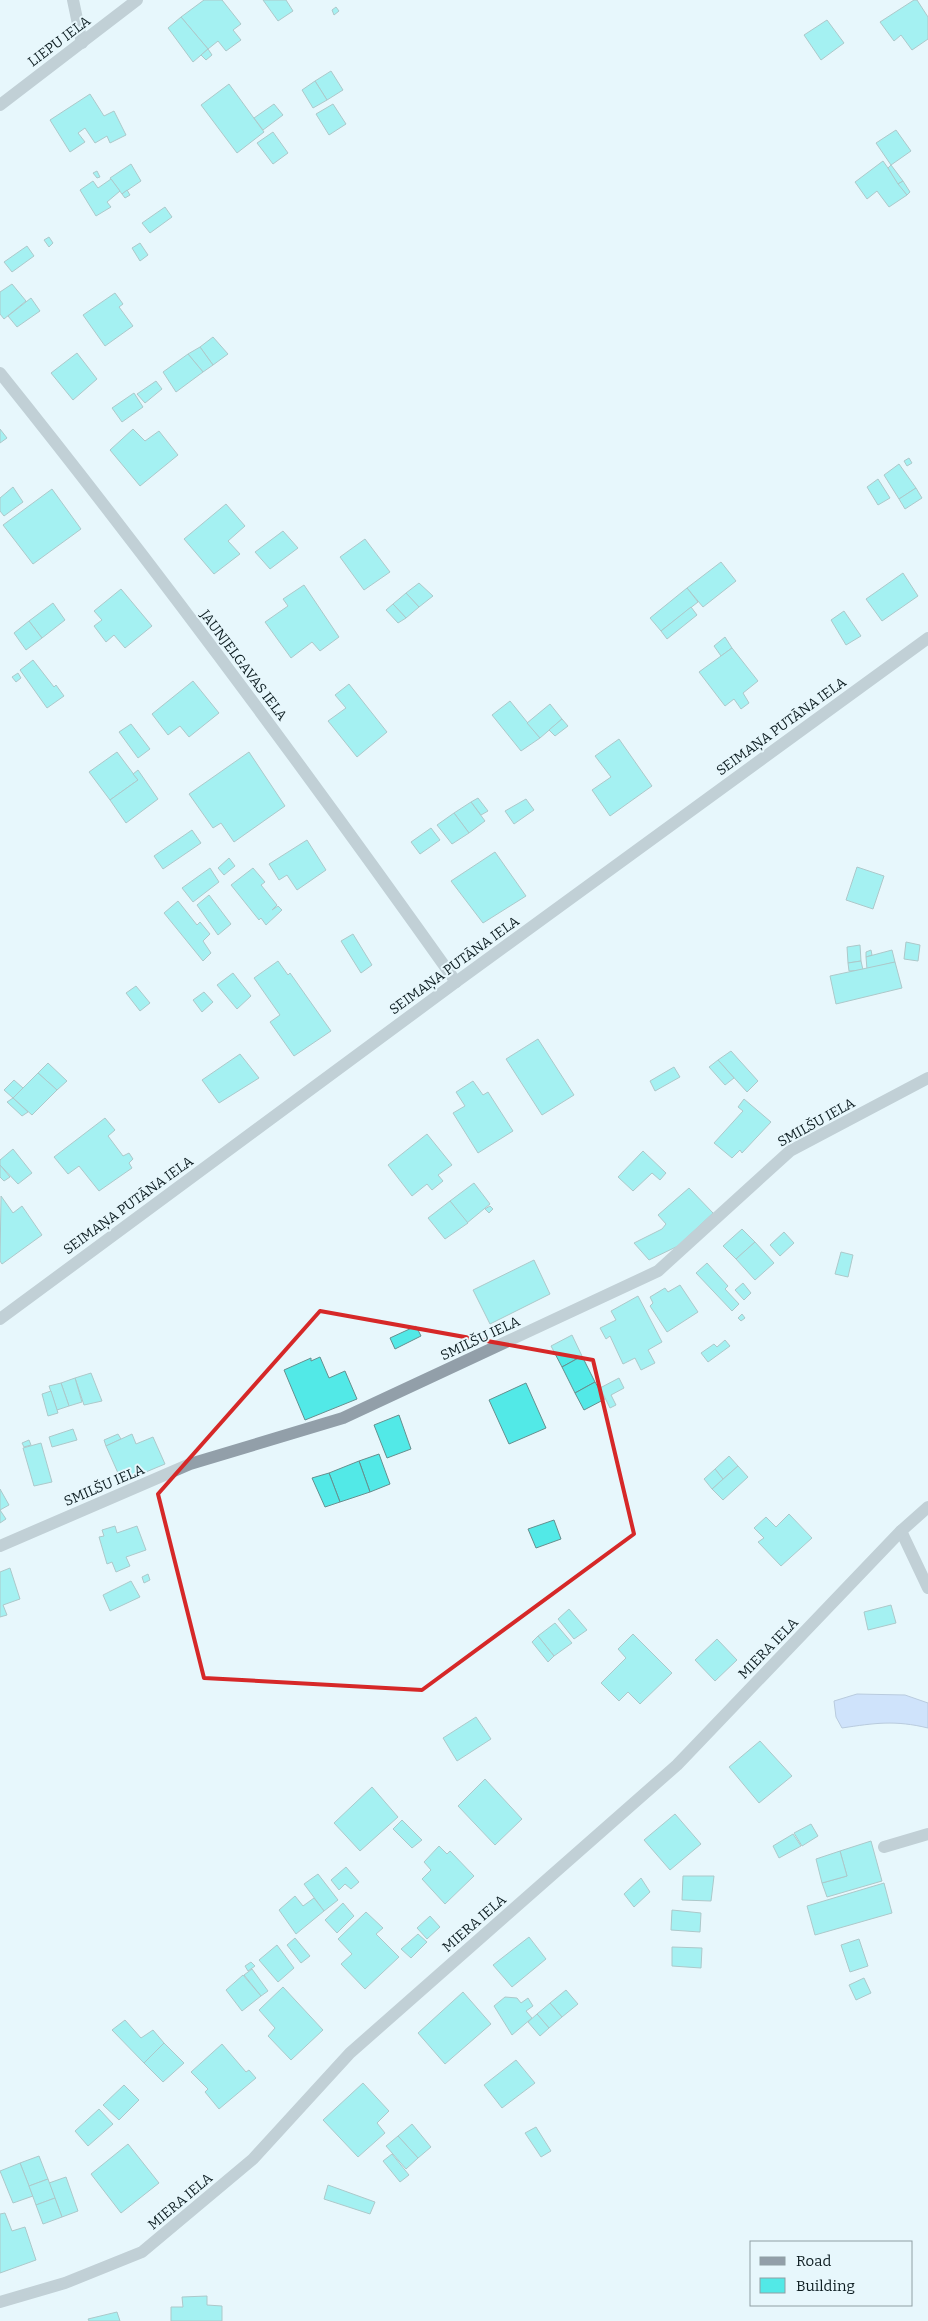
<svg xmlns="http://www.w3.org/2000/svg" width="928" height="2321" viewBox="0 0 928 2321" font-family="Bitter,serif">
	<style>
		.water { fill: #b2c9fb; stroke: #8095ba }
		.building { fill: #52e9e7; stroke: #658f8e }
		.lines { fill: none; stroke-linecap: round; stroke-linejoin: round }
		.minor { stroke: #929fa9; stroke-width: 12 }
		.marked { fill: none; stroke: #d62828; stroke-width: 4; stroke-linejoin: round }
		.labels { text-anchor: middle; stroke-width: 4; stroke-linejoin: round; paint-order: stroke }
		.street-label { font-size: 14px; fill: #0d1d21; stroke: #e7f7fc }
	</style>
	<rect width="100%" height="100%" fill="#e7f7fc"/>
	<path class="water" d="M857 1694 905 1695 928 1703V1728C895 1720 875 1723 842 1728L836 1717 834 1701Z"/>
	<g class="building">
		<path d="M204 0H222L241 24 233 30 241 40 226 51 218 41 208 49 181 17Z"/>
		<path d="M263 0H286L293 11 278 21Z"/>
		<path d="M914 0H917L928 17V39L912 50 901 35 894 41 880 22Z"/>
		<path d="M336 7 339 11 334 15 332 10Z"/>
		<path d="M181 17 208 49 193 62 168 28Z"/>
		<path d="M827 20 844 43 821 60 804 35Z"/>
		<path d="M208 49 212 55 206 60 201 55Z"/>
		<path d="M331 71 343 90 327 100 315 81Z"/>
		<path d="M315 81 327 100 313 108 302 90Z"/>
		<path d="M229 84 264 132 237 153 201 105Z"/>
		<path d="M90 94 104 116 114 111 126 135 110 143 107 136 95 143 85 128 78 133 85 142 70 152 50 120Z"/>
		<path d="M274 104 283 115 263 130 254 118Z"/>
		<path d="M333 104 346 124 329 135 316 114Z"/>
		<path d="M896 130 911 151 891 165 876 143Z"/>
		<path d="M273 132 288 153 273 164 257 143Z"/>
		<path d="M883 161 907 195 889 207 877 191 867 199 855 182Z"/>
		<path d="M131 164 141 181 122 194 110 178Z"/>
		<path d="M891 165 903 181 898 184 888 168Z"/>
		<path d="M97 171 100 177 97 178 93 173Z"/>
		<path d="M111 179 120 191 107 202 111 207 96 216 80 190 93 181 98 188Z"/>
		<path d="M903 181 910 192 907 195 898 184Z"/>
		<path d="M127 190 130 195 125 198 122 194Z"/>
		<path d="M165 207 172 217 150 233 142 223Z"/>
		<path d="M49 237 53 243 49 247 44 240Z"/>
		<path d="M140 243 148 255 140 261 132 248Z"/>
		<path d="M27 246 34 256 12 272 4 262Z"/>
		<path d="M12 284 26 301 4 319 0 314V292Z"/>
		<path d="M115 293 123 304 119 307 133 326 105 346 83 315Z"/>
		<path d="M31 298 40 311 17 327 8 316Z"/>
		<path d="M213 337 228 354 213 365 200 347Z"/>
		<path d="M200 347 213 365 203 372 188 354Z"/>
		<path d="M77 353 97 379 73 400 51 373Z"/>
		<path d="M188 354 203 372 176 392 163 372Z"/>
		<path d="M156 381 162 389 145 403 137 394Z"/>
		<path d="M134 393 143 407 122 422 112 408Z"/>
		<path d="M0 429 7 438 0 443Z"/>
		<path d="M133 429 145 441 159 431 178 455 140 486 110 450Z"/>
		<path d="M909 458 912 463 907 466 904 461Z"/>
		<path d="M899 464 916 488 899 499 884 475Z"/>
		<path d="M878 479 890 498 878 505 867 487Z"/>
		<path d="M13 487 23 502 4 516 0 511V498Z"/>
		<path d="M916 488 922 498 905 509 899 499Z"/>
		<path d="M52 489 81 529 33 564 3 525Z"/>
		<path d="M226 504 245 526 228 541 240 554 214 574 184 539Z"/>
		<path d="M283 531 298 548 270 569 255 552Z"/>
		<path d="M365 539 390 572 364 590 340 557Z"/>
		<path d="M721 562 736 581 703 607 687 588Z"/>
		<path d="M903 573 918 596 882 621 866 599Z"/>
		<path d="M419 583 433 596 419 607 406 593Z"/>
		<path d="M304 585 339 637 320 651 312 642 291 658 265 622 288 606 283 599Z"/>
		<path d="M687 588 698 602 661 631 650 618Z"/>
		<path d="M121 589 152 626 125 648 114 635 106 642 94 626 102 620 94 611Z"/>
		<path d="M406 593 419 607 406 618 393 604Z"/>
		<path d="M53 603 65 620 42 638 29 621Z"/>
		<path d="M393 604 406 618 398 623 386 610Z"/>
		<path d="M691 607 697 615 667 639 661 631Z"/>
		<path d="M844 611 861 636 846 645 831 620Z"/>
		<path d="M29 621 42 638 26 650 14 633Z"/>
		<path d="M725 637 732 648 721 656 714 646Z"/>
		<path d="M732 648 758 681 743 693 749 703 741 709 734 699 725 706 699 672Z"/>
		<path d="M33 660 54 687 56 685 64 696 47 708 20 670Z"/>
		<path d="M18 673 21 678 16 682 12 677Z"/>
		<path d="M193 681 219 713 189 737 180 726 168 735 152 714Z"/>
		<path d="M349 684 387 732 357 757 328 721 346 708 335 695Z"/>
		<path d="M510 701 540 738 521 751 492 715Z"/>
		<path d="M550 704 562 719 540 738 527 723Z"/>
		<path d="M562 719 568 726 555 736 549 730Z"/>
		<path d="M131 724 150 749 138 758 119 732Z"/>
		<path d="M619 739 652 786 610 816 592 790 611 777 595 756Z"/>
		<path d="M117 752 138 780 110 800 89 772Z"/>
		<path d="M249 752 285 806 234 842 221 823 213 828 189 794Z"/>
		<path d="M138 770 158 799 126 823 110 800 138 780 133 774Z"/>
		<path d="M478 798 488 811 481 815 471 802Z"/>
		<path d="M526 799 534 810 514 824 505 811Z"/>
		<path d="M471 802 485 821 469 833 454 813Z"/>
		<path d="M454 813 469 833 452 844 437 825Z"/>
		<path d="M431 828 440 840 420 854 411 842Z"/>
		<path d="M192 830 201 843 163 869 154 856Z"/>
		<path d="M307 840 326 870 297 890 287 875 279 880 269 864Z"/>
		<path d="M495 852 526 896 483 923 451 881Z"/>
		<path d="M229 858 235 866 224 875 218 868Z"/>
		<path d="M857 867 884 876 873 909 846 900Z"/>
		<path d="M210 868 219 882 193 902 182 888Z"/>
		<path d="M253 868 265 882 261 885 277 905 272 910 278 906 282 910 266 925 261 918 259 920 231 885Z"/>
		<path d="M209 895 231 924 218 935 197 905Z"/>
		<path d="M178 901 197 925 200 922 210 934 203 941 211 953 203 961 164 913Z"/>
		<path d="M353 934 372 965 361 973 341 941Z"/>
		<path d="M906 942 920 945 918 961 904 959Z"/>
		<path d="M860 945 861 961 848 963 847 947Z"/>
		<path d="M871 950 872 955 866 957V952Z"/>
		<path d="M892 950 895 962 867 969 866 957Z"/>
		<path d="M278 961 288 975 290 973 331 1031 294 1056 270 1022 280 1015 254 978Z"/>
		<path d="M861 961 863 970 849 971 848 963Z"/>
		<path d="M895 962 902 988 836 1004 830 976Z"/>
		<path d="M233 973 251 996 237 1009 217 985Z"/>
		<path d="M136 986 150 1003 140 1011 126 993Z"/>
		<path d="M204 992 213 1002 202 1012 193 1000Z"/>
		<path d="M538 1039 574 1095 542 1115 506 1059Z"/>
		<path d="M731 1051 758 1081 747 1092 718 1060Z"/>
		<path d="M240 1054 259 1078 219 1103 202 1080Z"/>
		<path d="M718 1060 734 1078 725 1085 709 1067Z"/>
		<path d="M48 1063 67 1081 57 1090 38 1073Z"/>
		<path d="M674 1067 680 1077 655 1091 650 1081Z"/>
		<path d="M38 1073 57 1090 32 1115 13 1098Z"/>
		<path d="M14 1080 23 1088 13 1098 4 1090Z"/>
		<path d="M473 1081 483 1095 488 1092 513 1131 478 1153 453 1113 465 1106 456 1092Z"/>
		<path d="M13 1098 28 1112 22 1116 7 1102Z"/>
		<path d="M744 1099 771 1122 742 1153 740 1150 732 1158 714 1143 743 1111 738 1107Z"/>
		<path d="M105 1118 115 1130 108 1136 123 1156 129 1153 133 1159 129 1163 132 1168 99 1191 79 1166 68 1174 54 1157Z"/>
		<path d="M427 1134 452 1165 438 1175 443 1181 432 1190 427 1184 412 1196 388 1165Z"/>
		<path d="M13 1149 32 1173 18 1184 0 1165V1160Z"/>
		<path d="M643 1151 666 1173 660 1180 652 1173 633 1191 618 1177Z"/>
		<path d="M0 1165 10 1177 4 1181 0 1177Z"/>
		<path d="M474 1183 490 1204 467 1223 450 1201Z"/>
		<path d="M689 1188 713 1213 678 1246 649 1260 634 1243 662 1229 666 1224 658 1215Z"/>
		<path d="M1 1196 13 1213 22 1206 42 1235 2 1264 0 1261Z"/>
		<path d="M450 1201 468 1223 445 1239 428 1218Z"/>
		<path d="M490 1206 493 1209 489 1213 485 1209Z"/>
		<path d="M742 1229 755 1242 736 1259 723 1246Z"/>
		<path d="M784 1232 794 1243 780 1256 770 1245Z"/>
		<path d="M755 1242 774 1263 755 1280 736 1259Z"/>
		<path d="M841 1252 853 1255 848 1277 835 1274Z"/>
		<path d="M534 1260 550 1294 490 1324 473 1290Z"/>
		<path d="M707 1263 728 1286 725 1289 739 1304 732 1311 696 1273Z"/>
		<path d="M743 1283 751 1293 744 1300 735 1290Z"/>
		<path d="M680 1285 698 1312 667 1332 650 1306 653 1303 650 1297 665 1288 668 1292Z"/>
		<path d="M638 1296 662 1342 648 1350 655 1363 641 1370 635 1358 623 1364 610 1336 606 1339 600 1328 616 1320 611 1311Z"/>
		<path d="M742 1314 745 1318 741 1321 738 1318Z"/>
		<path d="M416 1326 421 1336 395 1349 390 1338Z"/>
		<path d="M572 1335 582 1356 562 1367 551 1346Z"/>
		<path d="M725 1340 730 1346 708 1362 701 1353 714 1344 717 1347Z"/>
		<path d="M582 1356 595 1382 575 1393 562 1367Z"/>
		<path d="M320 1357 329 1378 345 1371 357 1399 305 1420 284 1370 311 1358V1361Z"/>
		<path d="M91 1373 102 1401 84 1405 75 1378Z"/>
		<path d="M75 1378 82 1402 69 1406 61 1383Z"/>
		<path d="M619 1378 624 1388 611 1395 616 1405 610 1408 600 1388Z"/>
		<path d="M595 1382 605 1399 584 1410 575 1393Z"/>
		<path d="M61 1383 69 1406 57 1410 49 1386Z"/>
		<path d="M526 1383 546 1428 509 1444 489 1400Z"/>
		<path d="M51 1391 58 1413 48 1416 42 1394Z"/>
		<path d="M399 1415 411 1449 387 1458 374 1425Z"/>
		<path d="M73 1429 77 1440 52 1447 49 1437Z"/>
		<path d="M118 1434 121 1439 106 1446 104 1440Z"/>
		<path d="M132 1434 136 1444 153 1437 165 1464 122 1482 106 1446Z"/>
		<path d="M29 1440 31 1445 24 1447 22 1443Z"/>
		<path d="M41 1443 52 1482 34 1486 23 1448Z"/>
		<path d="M379 1454 390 1484 370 1492 359 1461Z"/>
		<path d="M729 1456 738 1466 723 1479 715 1469Z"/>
		<path d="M359 1461 370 1492 340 1502 329 1473Z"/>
		<path d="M738 1466 748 1477 723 1500 712 1489Z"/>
		<path d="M715 1469 723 1479 712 1489 704 1479Z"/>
		<path d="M329 1473 340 1502 325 1507 312 1478Z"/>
		<path d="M0 1489 9 1505 0 1510 6 1519 0 1523Z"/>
		<path d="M789 1514 812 1538 781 1566 758 1542 764 1538 754 1528 766 1517 776 1527Z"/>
		<path d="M554 1520 561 1539 536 1548 528 1529Z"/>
		<path d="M115 1526 117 1533 137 1526 146 1550 126 1557 130 1566 116 1572 112 1562 107 1564 99 1537 104 1536 102 1530Z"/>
		<path d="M10 1568 20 1599 3 1605 7 1615 0 1617V1572Z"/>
		<path d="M148 1574 150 1580 144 1583 142 1577Z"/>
		<path d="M131 1581 140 1597 110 1611 103 1595Z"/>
		<path d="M891 1605 896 1623 868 1630 864 1612Z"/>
		<path d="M569 1609 587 1630 574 1639 558 1619Z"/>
		<path d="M555 1623 572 1643 554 1656 538 1636Z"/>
		<path d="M633 1634 672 1673 640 1704 628 1692 619 1701 601 1683 626 1658 618 1649Z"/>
		<path d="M538 1636 554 1656 548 1662 532 1642Z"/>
		<path d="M717 1639 737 1660 715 1681 695 1660Z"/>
		<path d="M476 1717 491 1739 457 1761 443 1738Z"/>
		<path d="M760 1741 792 1776 759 1803 729 1767Z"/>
		<path d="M485 1779 522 1819 495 1845 458 1806Z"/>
		<path d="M372 1787 398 1817 360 1851 334 1823Z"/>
		<path d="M675 1814 701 1844 670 1870 644 1840Z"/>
		<path d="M402 1820 422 1840 412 1848 393 1829Z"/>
		<path d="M811 1824 818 1836 802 1846 794 1833Z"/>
		<path d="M793 1834 801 1846 779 1858 773 1846Z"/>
		<path d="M871 1841 882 1881 827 1897 822 1883 847 1876 840 1851Z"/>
		<path d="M439 1846 447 1854 450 1851 474 1876 445 1904 422 1879 431 1870 424 1862Z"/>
		<path d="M840 1851 847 1876 822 1883 816 1859Z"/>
		<path d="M346 1867 359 1882 351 1889 345 1884 339 1890 331 1880Z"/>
		<path d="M318 1874 338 1900 324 1911 304 1884Z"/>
		<path d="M683 1876H714L711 1901 682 1900Z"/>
		<path d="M641 1878 650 1892 634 1907 624 1894Z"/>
		<path d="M884 1883 892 1913 815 1935 807 1906Z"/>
		<path d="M295 1896 303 1906 314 1898 324 1911 296 1934 279 1910Z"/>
		<path d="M343 1903 354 1916 337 1933 325 1920Z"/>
		<path d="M672 1910 701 1913 700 1932 671 1930Z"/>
		<path d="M366 1912 383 1928 376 1934 399 1957 365 1989 341 1964 352 1954 338 1939Z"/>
		<path d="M430 1916 440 1927 427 1939 417 1928Z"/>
		<path d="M418 1934 427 1942 411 1958 401 1949Z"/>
		<path d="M529 1937 546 1959 512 1987 493 1965Z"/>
		<path d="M295 1938 310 1956 301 1963 287 1945Z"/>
		<path d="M859 1939 868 1966 850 1972 841 1945Z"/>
		<path d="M277 1945 294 1968 278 1982 259 1960Z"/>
		<path d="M672 1947 702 1948 701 1968 672 1966Z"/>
		<path d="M251 1962 255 1966 248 1971 245 1966Z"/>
		<path d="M252 1969 268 1991 261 1996 244 1975Z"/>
		<path d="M243 1975 261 1996 242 2011 226 1990Z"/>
		<path d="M864 1978 871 1993 856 2000 849 1985Z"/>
		<path d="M283 1987 323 2030 291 2060 268 2036 275 2028 259 2010Z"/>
		<path d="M566 1990 578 2004 562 2017 550 2003Z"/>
		<path d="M463 1992 491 2024 445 2064 418 2033Z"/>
		<path d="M505 1997 517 1998 521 2003 528 1998 533 2006 526 2011 532 2018 512 2035 494 2006Z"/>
		<path d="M550 2003 562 2017 549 2028 537 2014Z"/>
		<path d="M537 2014 549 2028 540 2036 528 2022Z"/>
		<path d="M125 2020 141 2038 153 2030 164 2043 144 2063 112 2030Z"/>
		<path d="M164 2043 184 2063 163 2082 144 2063Z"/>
		<path d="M222 2044 246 2072 249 2070 256 2078 219 2109 205 2092 208 2089 191 2072Z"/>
		<path d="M516 2060 535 2083 502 2108 484 2085Z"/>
		<path d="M363 2083 389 2111 377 2123 385 2133 358 2157 323 2120Z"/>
		<path d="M124 2085 139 2100 119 2120 103 2105Z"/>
		<path d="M99 2109 113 2124 88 2146 75 2131Z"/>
		<path d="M412 2124 431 2147 418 2158 398 2136Z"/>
		<path d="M536 2127 551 2151 541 2157 525 2133Z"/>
		<path d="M398 2136 418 2158 406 2169 386 2146Z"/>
		<path d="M128 2144 159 2183 121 2213 91 2174Z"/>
		<path d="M392 2154 409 2175 400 2182 383 2161Z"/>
		<path d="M39 2156 48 2179 29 2186 20 2163Z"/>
		<path d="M20 2163 33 2196 13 2203 0 2171Z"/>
		<path d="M66 2177 78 2211 62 2217 49 2183Z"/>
		<path d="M48 2179 55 2198 36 2205 29 2186Z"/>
		<path d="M328 2185 375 2202 370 2214 324 2199Z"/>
		<path d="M55 2198 62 2217 43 2224 36 2205Z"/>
		<path d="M5 2213 12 2231 25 2227 36 2260 0 2273V2214Z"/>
		<path d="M207 2296V2305L222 2306V2321H171V2307H183L182 2297Z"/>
		<path d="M117 2312 120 2321H89L88 2319Z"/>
	</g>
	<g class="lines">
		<g class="minor">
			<path d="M73 0 82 43"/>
			<path d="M0 105 137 0"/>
			<path d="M0 373C159 571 309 775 456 982"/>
			<path d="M0 1319 456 982 928 638"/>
			<path d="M901 1531 928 1588"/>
			<path d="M0 1546 190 1464 343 1418 658 1271 790 1151 928 1078"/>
			<path d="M884 1847 928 1834"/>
			<path d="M0 2302 65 2283 142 2252 253 2159 350 2053 677 1765 901 1531 928 1507"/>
		</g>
	</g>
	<path d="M0 0H928V2321H0ZM320 1311 593 1360 634 1534 422 1690 204 1678 158 1494Z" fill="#e7f7fc" fill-opacity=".55" fill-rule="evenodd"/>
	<path class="marked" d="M320 1311 593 1360 634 1534 422 1690 204 1678 158 1494Z"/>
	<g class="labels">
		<g class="street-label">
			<text transform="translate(59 41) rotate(-37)" y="5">LIEPU IELA</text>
			<text transform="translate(244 665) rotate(53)" y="5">JAUNJELGAVAS IELA</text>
			<text transform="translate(781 726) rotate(-36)" y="5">SEIMAŅA PUTĀNA IELA</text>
			<text transform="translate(454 965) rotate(-36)" y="5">SEIMAŅA PUTĀNA IELA</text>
			<text transform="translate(816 1122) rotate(-29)" y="5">SMILŠU IELA</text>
			<text transform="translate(128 1205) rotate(-36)" y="5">SEIMAŅA PUTĀNA IELA</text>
			<text transform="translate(480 1338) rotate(-25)" y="5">SMILŠU IELA</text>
			<text transform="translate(104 1485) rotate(-23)" y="5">SMILŠU IELA</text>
			<text transform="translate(768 1648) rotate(-46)" y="5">MIERA IELA</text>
			<text transform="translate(474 1923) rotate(-41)" y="5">MIERA IELA</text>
			<text transform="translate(180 2201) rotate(-40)" y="5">MIERA IELA</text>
		</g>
	</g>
	<rect x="750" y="2241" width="162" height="65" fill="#e7f7fc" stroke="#90a0a4"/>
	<rect x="760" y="2257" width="25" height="8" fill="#929fa9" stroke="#90a0a4"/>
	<text x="796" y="2266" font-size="15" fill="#0d1d21">Road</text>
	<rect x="760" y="2278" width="25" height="15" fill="#52e9e7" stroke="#90a0a4"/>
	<text x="796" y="2291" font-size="15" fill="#0d1d21">Building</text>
</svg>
